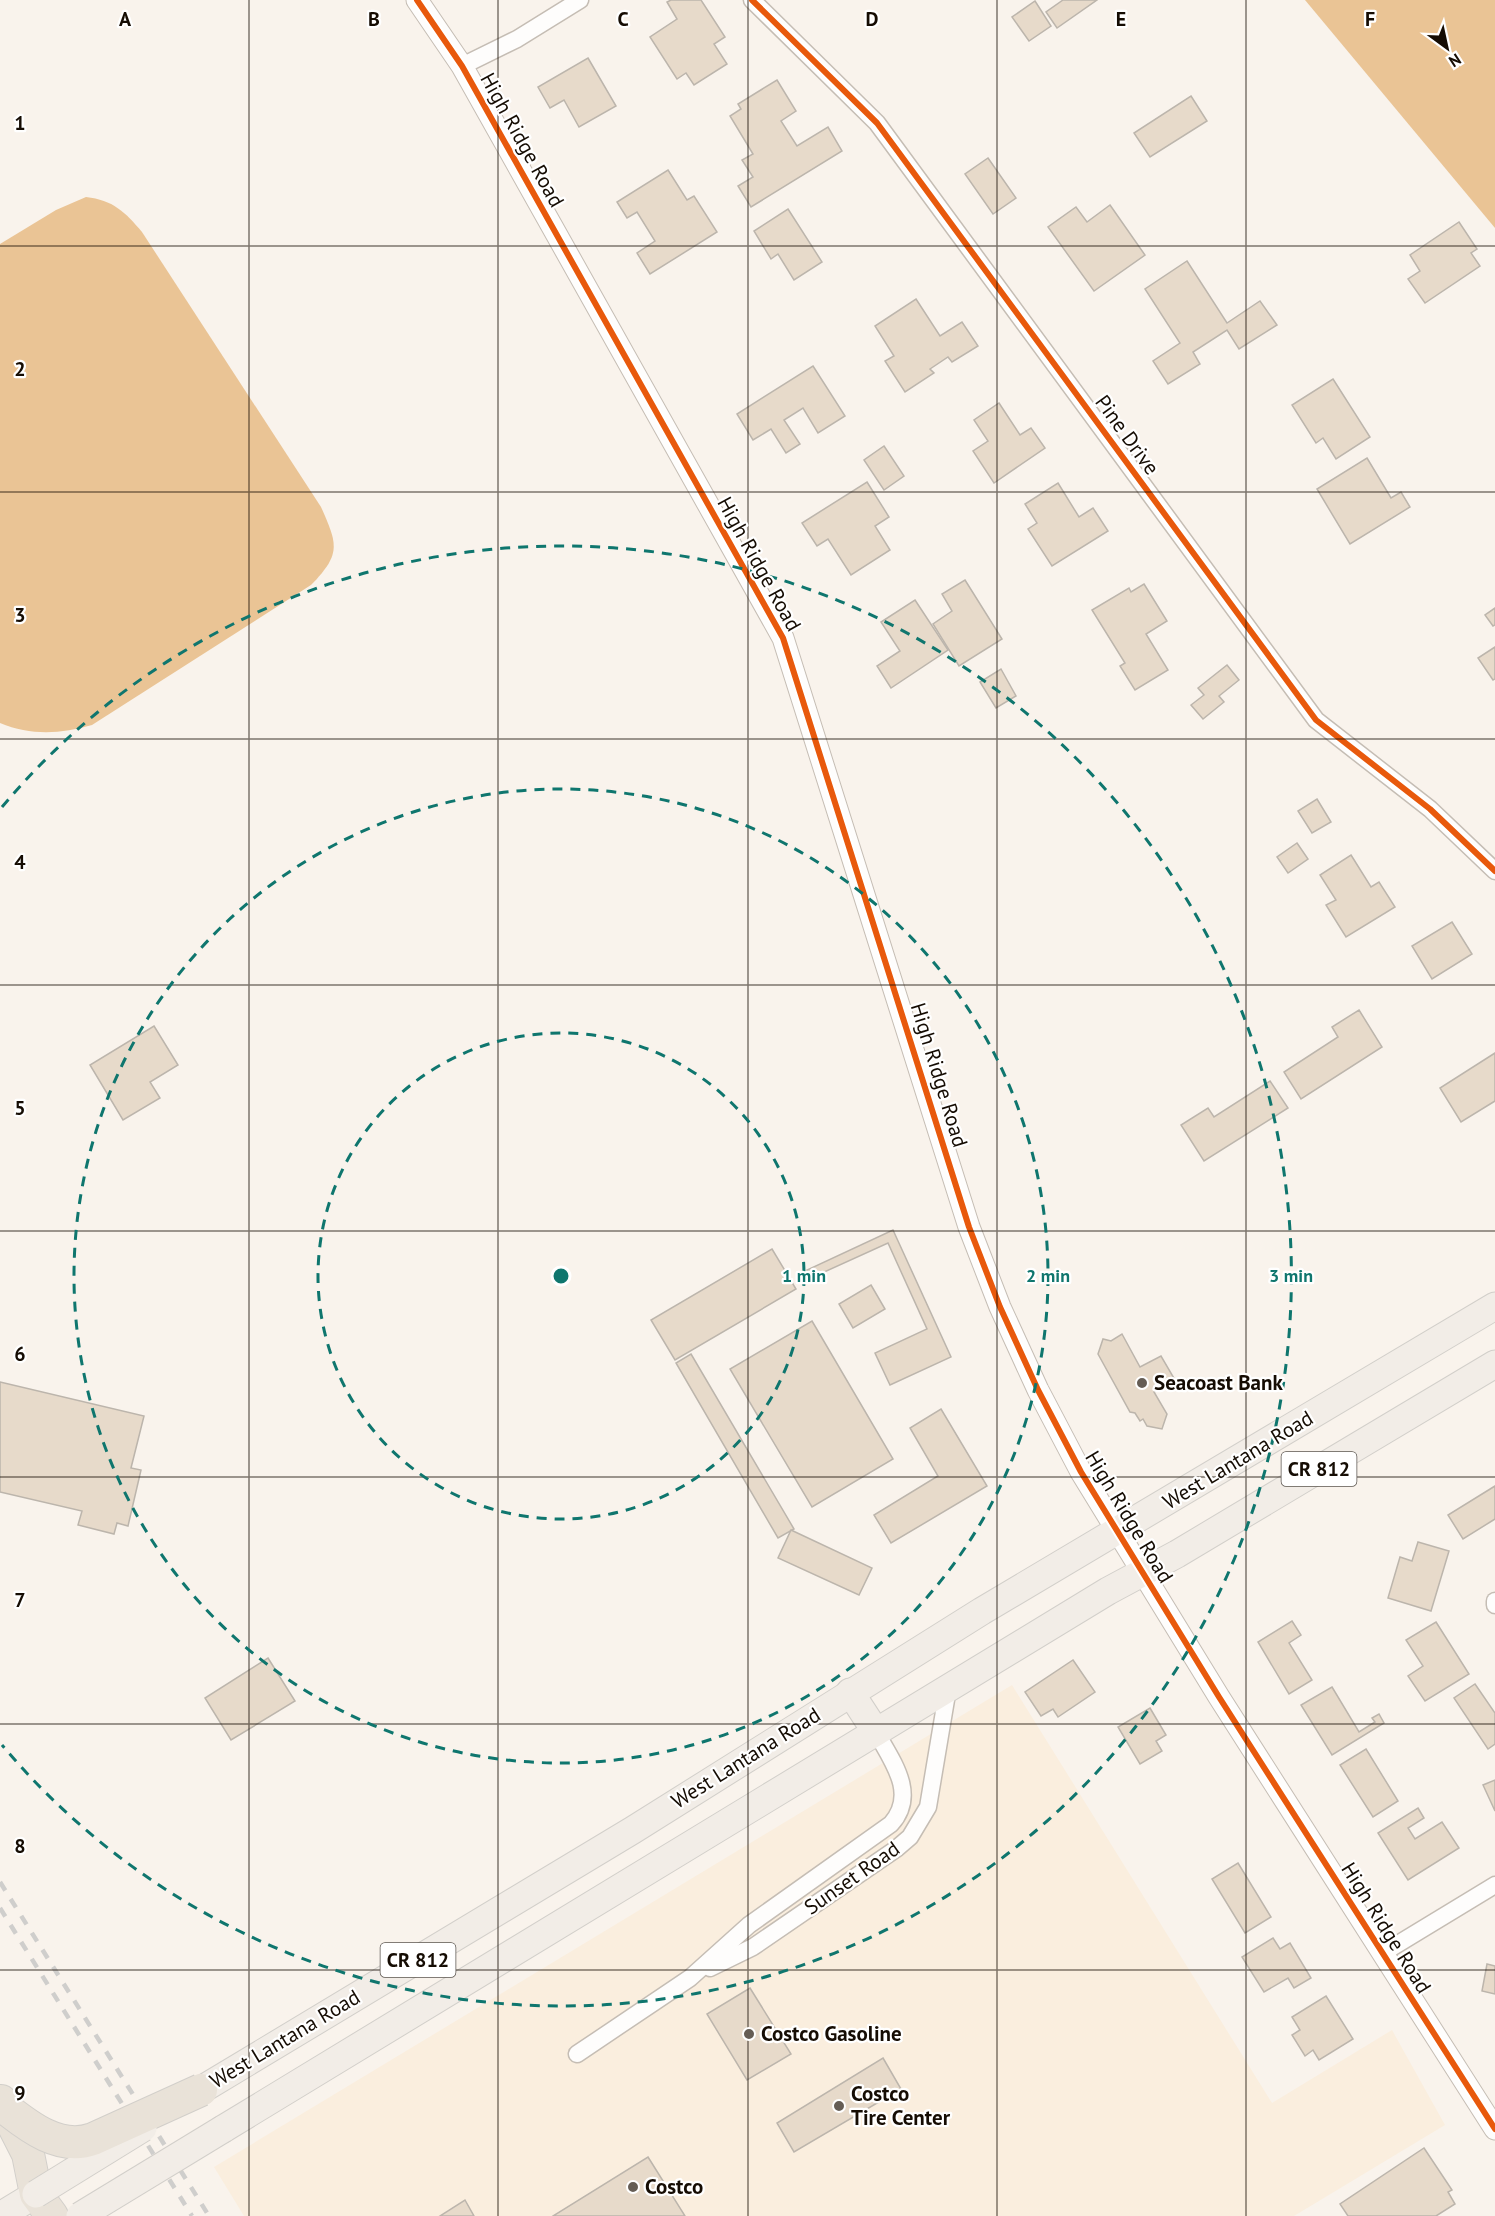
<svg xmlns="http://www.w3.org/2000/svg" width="1495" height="2216" viewBox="0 0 1495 2216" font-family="'PT Sans',sans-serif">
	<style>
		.built { fill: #faeede }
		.water { fill: #eac495 }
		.building { fill: #e7daca; stroke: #bcb5ac; stroke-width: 1.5 }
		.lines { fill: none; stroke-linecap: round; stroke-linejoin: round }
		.minor-casing { stroke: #c5bdb4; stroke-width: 19 }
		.tertiary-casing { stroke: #c5bdb4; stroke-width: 23 }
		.primary-casing { stroke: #d2cfca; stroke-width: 29 }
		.motorway-casing { stroke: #d2cfca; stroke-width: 34 }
		.minor { stroke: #fefdfc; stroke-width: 16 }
		.tertiary { stroke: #fefdfc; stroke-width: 21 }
		.primary { stroke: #f2ede7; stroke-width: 27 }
		.motorway { stroke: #e9e2d8; stroke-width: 32 }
		.rail { stroke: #cfcecc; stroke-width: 4.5; stroke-dasharray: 10 10; stroke-linecap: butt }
		.primary-bridge-casing { stroke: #d2cfca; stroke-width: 29; stroke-linecap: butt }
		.motorway-bridge-casing { stroke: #d2cfca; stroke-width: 34; stroke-linecap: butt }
		.primary-bridge { stroke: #f2ede7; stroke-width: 27 }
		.motorway-bridge { stroke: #e9e2d8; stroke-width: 32 }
		.cycleway-casing { stroke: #fff; stroke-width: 10 }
		.cycleway { stroke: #e8590c; stroke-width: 6 }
		.grid { fill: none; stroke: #150c03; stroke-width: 1.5; stroke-opacity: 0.55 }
		.ring { fill: none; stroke: #0f766e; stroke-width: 3; stroke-dasharray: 10 8 }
		.poi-dot { fill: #655d55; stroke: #fff; stroke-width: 2 }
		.labels { text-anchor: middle; stroke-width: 4.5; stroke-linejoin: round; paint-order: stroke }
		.shield { fill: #fff; stroke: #5b554f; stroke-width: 1.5 }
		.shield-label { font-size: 20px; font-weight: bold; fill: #150c03 }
		.street-label { font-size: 21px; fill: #150c03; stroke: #fff }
		.poi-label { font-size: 21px; font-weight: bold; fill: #150c03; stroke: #fff; text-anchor: start }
		.grid-label { font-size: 20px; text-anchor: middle; font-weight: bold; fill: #150c03; stroke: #fff; stroke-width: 4.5; stroke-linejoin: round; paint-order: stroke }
		.centre { fill: #0f766e; stroke: #fff; stroke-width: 3 }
		.ring-label { font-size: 18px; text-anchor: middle; font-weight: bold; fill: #0f766e; stroke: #fff; stroke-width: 4.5; stroke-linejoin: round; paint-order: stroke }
	</style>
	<rect width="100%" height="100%" fill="#f9f3ec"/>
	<path class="built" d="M1012 1685 1272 2103 1392 2030 1445 2125 1294 2216H244L214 2167Z"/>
	<g class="water">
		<path d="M1305 0H1495V228Z"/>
		<path d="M86 197C113 200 125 212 142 232L321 507C338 545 341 554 311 585L92 725C61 734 31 736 0 723V244L56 210Z"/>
	</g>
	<g class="building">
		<path d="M671 0H701L725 37 714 44 727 64 694 85 686 73 677 79 650 37 677 19 667 2Z"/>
		<path d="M1063 0H1097L1057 28 1046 12Z"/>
		<path d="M1035 1 1051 26 1029 41 1012 17Z"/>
		<path d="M588 58 616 106 579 127 564 100 550 108 538 87Z"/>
		<path d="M777 80 796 111 781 121 797 146 828 127 842 151 751 207 738 186 753 177 742 160 753 154 730 116 741 109 738 104Z"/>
		<path d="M1191 96 1207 121 1150 157 1134 133Z"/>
		<path d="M988 158 1016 198 993 214 965 174Z"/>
		<path d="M668 170 687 200 694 196 717 232 650 274 637 253 655 241 637 212 627 218 617 202Z"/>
		<path d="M1110 205 1145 255 1094 291 1048 227 1076 207 1087 222Z"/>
		<path d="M788 209 822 262 794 280 778 254 771 259 754 231Z"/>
		<path d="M1459 222 1477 249 1471 253 1480 266 1425 303 1408 279 1420 271 1410 255Z"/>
		<path d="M1187 261 1227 323 1260 301 1277 325 1239 349 1227 330 1193 352 1200 364 1168 384 1153 361 1180 343 1145 289Z"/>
		<path d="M916 299 940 336 962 322 978 346 952 362 948 357 930 369 934 373 905 392 885 361 894 356 875 326Z"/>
		<path d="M813 366 845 416 818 433 803 408 784 420 800 444 786 453 771 429 753 440 737 414Z"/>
		<path d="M1333 379 1370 437 1336 459 1323 438 1316 443 1292 405Z"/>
		<path d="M999 403 1020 435 1031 428 1045 448 994 483 973 451 988 441 974 420Z"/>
		<path d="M884 446 904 476 884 490 864 460Z"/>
		<path d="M1367 458 1391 498 1401 492 1410 507 1350 544 1317 489Z"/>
		<path d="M867 482 889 517 875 526 890 550 851 575 828 539 817 546 802 523Z"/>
		<path d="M1058 483 1079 517 1093 508 1108 531 1052 566 1028 529 1037 523 1025 504Z"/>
		<path d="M965 580 1002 639 959 666 933 624 952 611 942 594Z"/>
		<path d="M1144 584 1167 621 1146 634 1168 670 1135 690 1120 666 1125 663 1092 610 1129 588 1131 592Z"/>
		<path d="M915 600 948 650 891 688 877 666 900 651 881 622Z"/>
		<path d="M1495 608V625L1493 626 1485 615Z"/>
		<path d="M1495 647V679L1493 680 1478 658Z"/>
		<path d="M1227 665 1239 680 1219 696 1224 702 1203 719 1191 705 1204 695 1198 688Z"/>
		<path d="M1001 669 1016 696 996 708 980 682Z"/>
		<path d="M1317 799 1331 822 1312 833 1298 811Z"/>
		<path d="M1297 843 1308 859 1288 873 1277 857Z"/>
		<path d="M1351 855 1371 887 1379 882 1395 907 1346 937 1326 905 1336 900 1320 875Z"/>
		<path d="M1452 922 1472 954 1432 979 1412 946Z"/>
		<path d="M1359 1010 1382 1047 1301 1099 1284 1072 1338 1037 1332 1027Z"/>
		<path d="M154 1026 178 1065 150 1082 160 1098 123 1120 90 1065Z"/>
		<path d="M1495 1053V1101L1461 1122 1440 1088Z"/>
		<path d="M1270 1081 1288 1108 1204 1161 1181 1125 1208 1108 1214 1117Z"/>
		<path d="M893 1230 951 1357 890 1385 875 1353 927 1329 888 1243 811 1278 807 1270Z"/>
		<path d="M772 1249 796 1289 675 1360 651 1320Z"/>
		<path d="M871 1285 885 1309 853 1328 839 1304Z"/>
		<path d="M812 1321 893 1459 812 1507 730 1369Z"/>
		<path d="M1122 1334 1140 1367 1161 1356 1175 1380 1154 1392 1167 1414 1162 1429 1147 1426 1143 1419 1140 1421 1135 1413 1130 1412 1098 1354 1103 1339 1111 1341Z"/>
		<path d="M691 1354 794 1529 778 1538 676 1363Z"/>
		<path d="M0 1382 144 1416 131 1468 141 1470 128 1526 117 1523 114 1534 78 1525 82 1511 0 1492Z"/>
		<path d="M941 1409 987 1486 891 1543 874 1515 938 1476 910 1428Z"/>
		<path d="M1495 1486V1519L1463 1539 1448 1515Z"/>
		<path d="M791 1530 872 1568 859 1595 778 1558Z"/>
		<path d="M1418 1542 1449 1551 1431 1611 1388 1598 1400 1557 1412 1561Z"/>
		<path d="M1292 1621 1301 1635 1289 1643 1312 1680 1289 1694 1258 1642Z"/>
		<path d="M1436 1622 1469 1674 1425 1701 1408 1676 1423 1666 1406 1640Z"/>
		<path d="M268 1658 295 1701 231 1740 205 1698Z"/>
		<path d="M1073 1660 1095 1692 1058 1717 1053 1709 1041 1716 1025 1692Z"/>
		<path d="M1475 1684 1495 1713V1744L1488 1749 1454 1698Z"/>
		<path d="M1332 1687 1359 1732 1375 1722 1372 1718 1379 1714 1384 1723 1332 1755 1301 1705Z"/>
		<path d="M1150 1708 1166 1735 1156 1741 1162 1751 1140 1764 1118 1727Z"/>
		<path d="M1366 1749 1398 1801 1373 1817 1340 1765Z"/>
		<path d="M1495 1780V1811L1483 1785Z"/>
		<path d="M1418 1808 1424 1818 1408 1828 1415 1839 1442 1822 1459 1848 1408 1880 1378 1833Z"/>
		<path d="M1238 1863 1271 1917 1245 1933 1212 1879Z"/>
		<path d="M1273 1938 1280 1949 1290 1943 1311 1978 1294 1988 1288 1978 1264 1992 1242 1957Z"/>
		<path d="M1487 1964 1495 1966V1994L1482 1991Z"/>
		<path d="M750 1988 791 2054 747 2080 707 2014Z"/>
		<path d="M1326 1996 1353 2039 1319 2060 1313 2050 1305 2056 1292 2035 1300 2030 1292 2017Z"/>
		<path d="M883 2058 901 2089 794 2152 777 2123Z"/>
		<path d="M1424 2148 1452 2190 1448 2192 1455 2204 1436 2216H1348L1340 2204Z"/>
		<path d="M648 2157 685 2216H553Z"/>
		<path d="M465 2200 474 2216H440Z"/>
	</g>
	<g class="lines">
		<defs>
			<g id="minor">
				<path d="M752 0 877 123 1316 720 1430 809 1495 871"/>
				<path d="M462 66 517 39 580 0"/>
				<path d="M1495 1601V1605"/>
				<path d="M1383 1953 1495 1885"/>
				<path d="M710 1968 753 1947 896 1849 910 1837 928 1807 948 1688"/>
				<path d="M577 2054 690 1978 749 1925 891 1824C918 1794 892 1761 876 1732"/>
			</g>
			<path id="tertiary" d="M417 0 462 66 783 638 969 1227 1000 1307 1038 1390 1081 1472 1219 1697 1495 2129"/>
			<g id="primary">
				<path d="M850 1692 876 1732"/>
				<path d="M201 2090 633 1830 982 1611 1495 1306"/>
				<path d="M223 2129 1108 1591 1177 1554 1495 1364"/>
				<path d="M0 2216 36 2194"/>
			</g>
			<path id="motorway" d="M1 2101 28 2154 36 2194 52 2216"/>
		</defs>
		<use href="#minor" class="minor-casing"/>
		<use href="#tertiary" class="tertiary-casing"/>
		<use href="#primary" class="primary-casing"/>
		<use href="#motorway" class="motorway-casing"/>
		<use href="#minor" class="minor"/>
		<use href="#tertiary" class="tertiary"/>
		<use href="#primary" class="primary"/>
		<use href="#motorway" class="motorway"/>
		<g class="rail">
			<path d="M0 1882 209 2216"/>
			<path d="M0 1908 192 2216"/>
		</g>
		<defs>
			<g id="primary-bridge">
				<path d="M36 2194 143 2128"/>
				<path d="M80 2216 223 2129"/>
			</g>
			<path id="motorway-bridge" d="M4 2107C29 2127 60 2151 93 2139L201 2090"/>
		</defs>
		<use href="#primary-bridge" class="primary-bridge-casing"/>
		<use href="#motorway-bridge" class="motorway-bridge-casing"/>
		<use href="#primary-bridge" class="primary-bridge"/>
		<use href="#motorway-bridge" class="motorway-bridge"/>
		<defs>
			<g id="cycleway">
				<path d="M417 0 462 66 783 638 969 1227 1000 1307 1038 1390 1081 1472 1219 1697 1495 2129"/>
				<path d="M752 0 877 123 1316 720 1430 809 1495 871"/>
			</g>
		</defs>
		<use href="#cycleway" class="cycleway-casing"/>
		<use href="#cycleway" class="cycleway"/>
	</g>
	<path class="grid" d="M249 0V2216M498 0V2216M748 0V2216M997 0V2216M1246 0V2216M0 246H1495M0 492H1495M0 739H1495M0 985H1495M0 1231H1495M0 1477H1495M0 1724H1495M0 1970H1495"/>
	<g class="ring">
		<circle cx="561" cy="1276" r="243"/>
		<circle cx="561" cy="1276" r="487"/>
		<path d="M2 807A730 730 0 1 1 2 1745"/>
	</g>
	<g class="poi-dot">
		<circle cx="1142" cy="1383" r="6"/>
		<circle cx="749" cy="2034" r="6"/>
		<circle cx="839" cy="2106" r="6"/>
		<circle cx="633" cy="2187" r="6"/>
	</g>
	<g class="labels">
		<g class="shield">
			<rect x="1281.5" y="1452" width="75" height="34" rx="4.5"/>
			<rect x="380.5" y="1943" width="75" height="34" rx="4.5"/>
		</g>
		<g class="shield-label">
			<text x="1319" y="1476">CR 812</text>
			<text x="418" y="1967">CR 812</text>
		</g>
		<g class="street-label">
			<text transform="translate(522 140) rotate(61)" y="7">High Ridge Road</text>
			<text transform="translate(1127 435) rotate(54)" y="7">Pine Drive</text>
			<text transform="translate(759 564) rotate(61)" y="7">High Ridge Road</text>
			<text transform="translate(939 1075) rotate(73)" y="7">High Ridge Road</text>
			<text transform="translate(1238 1460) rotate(-31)" y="7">West Lantana Road</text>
			<text transform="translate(1129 1517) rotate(59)" y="7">High Ridge Road</text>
			<text transform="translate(746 1758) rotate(-32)" y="7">West Lantana Road</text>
			<text transform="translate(852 1878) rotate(-35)" y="7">Sunset Road</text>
			<text transform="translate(1386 1928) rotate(58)" y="7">High Ridge Road</text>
			<text transform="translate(285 2039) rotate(-31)" y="7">West Lantana Road</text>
		</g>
		<g class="poi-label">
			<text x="1154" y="1390">Seacoast Bank</text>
			<text x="761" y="2041">Costco Gasoline</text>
			<text x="851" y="2101">Costco<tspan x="851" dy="24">Tire Center</tspan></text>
			<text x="645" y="2194">Costco</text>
		</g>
	</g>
	<g class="grid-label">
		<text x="125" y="26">A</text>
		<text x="374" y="26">B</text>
		<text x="623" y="26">C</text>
		<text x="872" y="26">D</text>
		<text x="1121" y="26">E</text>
		<text x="1370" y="26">F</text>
		<text x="20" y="130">1</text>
		<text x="20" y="376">2</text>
		<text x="20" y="622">3</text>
		<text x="20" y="869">4</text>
		<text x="20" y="1115">5</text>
		<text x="20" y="1361">6</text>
		<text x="20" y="1607">7</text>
		<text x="20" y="1853">8</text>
		<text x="20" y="2100">9</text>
	</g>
	<circle cx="561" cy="1276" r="9" class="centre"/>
	<g class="ring-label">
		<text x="804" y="1282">1 min</text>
		<text x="1048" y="1282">2 min</text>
		<text x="1291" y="1282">3 min</text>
	</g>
	<g transform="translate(1447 48) rotate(147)" stroke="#ffffff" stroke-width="4.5" paint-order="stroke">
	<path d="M0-4.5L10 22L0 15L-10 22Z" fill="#150c03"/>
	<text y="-9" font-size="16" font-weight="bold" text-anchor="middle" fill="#150c03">N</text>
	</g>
</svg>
